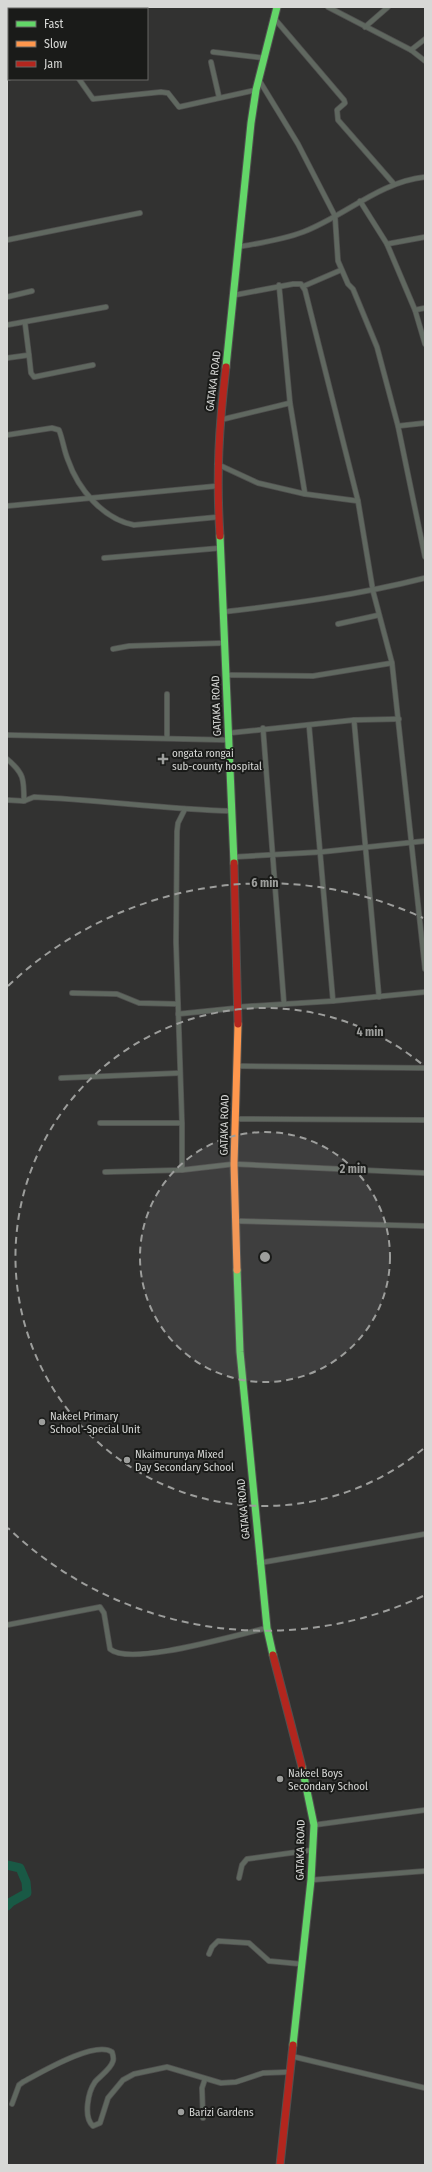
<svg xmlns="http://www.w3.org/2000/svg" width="432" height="2172" viewBox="0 0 432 2172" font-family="'Fira Sans Condensed',sans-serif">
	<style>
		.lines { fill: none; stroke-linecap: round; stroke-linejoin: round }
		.river { stroke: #195945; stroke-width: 9 }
		.street-casing { stroke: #50504f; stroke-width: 6 }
		.fast-casing { stroke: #50504f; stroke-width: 9 }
		.slow-casing { stroke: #50504f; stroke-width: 9 }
		.jam-casing { stroke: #50504f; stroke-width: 9 }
		.street { stroke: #606860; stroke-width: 4.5 }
		.fast { stroke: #63d668; stroke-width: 7 }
		.slow { stroke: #ff974d; stroke-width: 7 }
		.jam { stroke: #b3261e; stroke-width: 7 }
		.ring { fill: none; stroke: #9d9e9c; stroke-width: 2; stroke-dasharray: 7 5 }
		.poi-dot { fill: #9d9e9c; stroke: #1a1b19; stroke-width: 1.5 }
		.labels { text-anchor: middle; stroke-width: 4; stroke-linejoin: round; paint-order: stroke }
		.street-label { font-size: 11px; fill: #d7d8d6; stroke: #1a1b19 }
		.poi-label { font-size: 11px; fill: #d7d8d6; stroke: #1a1b19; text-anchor: start }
		.centre { fill: #9d9e9c; stroke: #1a1b19; stroke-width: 2 }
		.ring-label { font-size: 12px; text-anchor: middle; font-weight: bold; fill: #9d9e9c; stroke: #1a1b19; stroke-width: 4; stroke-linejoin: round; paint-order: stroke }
	</style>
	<rect width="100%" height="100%" fill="#323231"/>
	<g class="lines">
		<path class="river" d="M7 1865 20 1868 26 1882 27 1893 11 1902 7 1906"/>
		<defs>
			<g id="street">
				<path d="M328 7 411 50 425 61"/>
				<path d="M100 9 103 7"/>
				<path d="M274 18 344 100 345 103 337 110 338 120 394 184"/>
				<path d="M365 27 388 7"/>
				<path d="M411 50 425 39"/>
				<path d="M213 52 264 58"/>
				<path d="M211 62 219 97"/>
				<path d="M7 73 9 78"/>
				<path d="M79 79 93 99 161 92 168 93 179 107 256 90"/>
				<path d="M259 80 298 144 335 216 338 261 348 284 353 289 377 347 398 426 425 557"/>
				<path d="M360 201 387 244 415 310 425 344"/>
				<path d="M7 240 140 213"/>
				<path d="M387 244 425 237"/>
				<path d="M238 247C260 243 282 240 303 232 345 216 379 182 425 177"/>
				<path d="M279 285 290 403 305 494"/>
				<path d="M304 286 341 270"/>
				<path d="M235 295 293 284H301L305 290 358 501 373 591 392 663 425 969"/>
				<path d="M7 297 32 291"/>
				<path d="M415 310 425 308"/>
				<path d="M7 325 106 307"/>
				<path d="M29 355 31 373 34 377 93 365"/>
				<path d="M7 358 29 355 25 323"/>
				<path d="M220 420 290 403"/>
				<path d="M398 426 425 423"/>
				<path d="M7 435 52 428 59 430C63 440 64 451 68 460 78 489 103 519 134 525L218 517"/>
				<path d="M217 464 258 483 305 494 358 501"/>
				<path d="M7 506 217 486"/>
				<path d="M104 558 221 548"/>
				<path d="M222 612C291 604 358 595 425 578"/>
				<path d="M338 624 379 615"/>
				<path d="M113 649 129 646 224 643"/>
				<path d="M226 675 313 676 392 663"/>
				<path d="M167 694V738"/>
				<path d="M354 720 379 997"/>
				<path d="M309 725 333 1001"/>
				<path d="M263 728 284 1004"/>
				<path d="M229 733 354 720 399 719"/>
				<path d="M7 735 228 740"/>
				<path d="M7 759C24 773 24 779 24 801"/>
				<path d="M7 800 24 801 34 797C100 800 165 809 231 811"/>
				<path d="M233 857 321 852 425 841"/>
				<path d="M72 993 117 994 139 1003 178 1004"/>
				<path d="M238 1007 333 1001 425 992"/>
				<path d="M178 1014 237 1008"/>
				<path d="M236 1066 425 1068"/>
				<path d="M61 1078 180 1073"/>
				<path d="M235 1119 425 1120"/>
				<path d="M100 1123H182"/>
				<path d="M182 1170V1123L176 942 177 831 178 823 185 809"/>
				<path d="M105 1172 182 1170 234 1164 425 1173"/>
				<path d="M236 1221 425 1226"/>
				<path d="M259 1563 425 1534"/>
				<path d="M7 1625 100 1607 104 1613 110 1649C130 1667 239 1634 267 1628"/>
				<path d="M314 1825 425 1810"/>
				<path d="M239 1878 242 1865 247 1859 312 1850"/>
				<path d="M311 1880 425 1871"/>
				<path d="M209 1954 212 1947 218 1941 249 1943 269 1961 301 1964"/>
				<path d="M291 2056 425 2088"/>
				<path d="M12 2104 19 2085 23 2082C40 2073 95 2040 112 2052 113 2055 114 2058 113 2061 111 2069 100 2076 95 2082 88 2092 83 2117 93 2126L100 2123 108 2098 123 2080 134 2074 167 2067 221 2083 236 2082 263 2073 290 2072"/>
				<path d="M203 2118 202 2088 205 2079"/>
			</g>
			<g id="fast">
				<path d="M226 367 251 123 256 90 277 7"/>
				<path d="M220 536 234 863"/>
				<path d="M237 1270 240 1352 267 1628 273 1655"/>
				<path d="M293 2045 311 1880 314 1825 302 1767"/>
			</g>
			<path id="slow" d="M237 1270 234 1164 238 1024"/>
			<g id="jam">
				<path d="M220 536C216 476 219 426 226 367"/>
				<path d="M234 863 238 1024"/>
				<path d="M273 1655 302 1767"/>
				<path d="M280 2165 293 2045"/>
			</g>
		</defs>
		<use href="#street" class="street-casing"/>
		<use href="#fast" class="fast-casing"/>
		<use href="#slow" class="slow-casing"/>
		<use href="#jam" class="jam-casing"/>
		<use href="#street" class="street"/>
		<use href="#fast" class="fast"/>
		<use href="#slow" class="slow"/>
		<use href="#jam" class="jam"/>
	</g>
	<circle cx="265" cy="1257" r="125" fill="#9d9e9c" fill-opacity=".12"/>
	<g class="ring">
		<circle cx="265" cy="1257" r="125"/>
		<path d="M423 1449A249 249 0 1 1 423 1065"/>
		<path d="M423 1596A374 374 0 0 1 8 1528M8 986A374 374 0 0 1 423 918"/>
	</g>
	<g class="poi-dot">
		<path d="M161 753h4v4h4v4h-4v4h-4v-4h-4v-4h4z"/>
		<circle cx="42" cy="1422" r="4"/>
		<circle cx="127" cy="1460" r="4"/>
		<circle cx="280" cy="1779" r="4"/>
		<circle cx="181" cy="2112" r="4"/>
	</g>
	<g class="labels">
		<g class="street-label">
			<text transform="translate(213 381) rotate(-83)" y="4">GATAKA ROAD</text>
			<text transform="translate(216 706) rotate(-92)" y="4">GATAKA ROAD</text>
			<text transform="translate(224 1125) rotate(-89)" y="4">GATAKA ROAD</text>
			<text transform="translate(243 1509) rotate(-95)" y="4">GATAKA ROAD</text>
			<text transform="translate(300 1850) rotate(-89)" y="4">GATAKA ROAD</text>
		</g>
		<g class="poi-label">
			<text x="172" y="757">ongata rongai<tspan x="172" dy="13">sub-county hospital</tspan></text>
			<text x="50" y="1420">Nakeel Primary<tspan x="50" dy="13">School -Special Unit</tspan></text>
			<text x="135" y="1458">Nkaimurunya Mixed<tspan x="135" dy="13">Day Secondary School</tspan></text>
			<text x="288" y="1777">Nakeel Boys<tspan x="288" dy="13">Secondary School</tspan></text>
			<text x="189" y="2116">Barizi Gardens</text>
		</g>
	</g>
	<circle cx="265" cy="1257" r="6" class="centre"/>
	<g class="ring-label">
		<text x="265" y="887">6 min</text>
		<text x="370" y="1036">4 min</text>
		<text x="353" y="1173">2 min</text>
	</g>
	<rect width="432" height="2172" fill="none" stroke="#d7d8d6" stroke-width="16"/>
	<rect x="8" y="8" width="140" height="72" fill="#1a1b19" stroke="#666765"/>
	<rect x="16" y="21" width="20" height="6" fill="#63d668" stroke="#666765"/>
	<text x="44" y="28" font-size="12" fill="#d7d8d6">Fast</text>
	<rect x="16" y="41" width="20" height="6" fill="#ff974d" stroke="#666765"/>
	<text x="44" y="48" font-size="12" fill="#d7d8d6">Slow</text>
	<rect x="16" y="61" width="20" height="6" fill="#b3261e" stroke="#666765"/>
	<text x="44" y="68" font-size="12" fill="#d7d8d6">Jam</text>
</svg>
